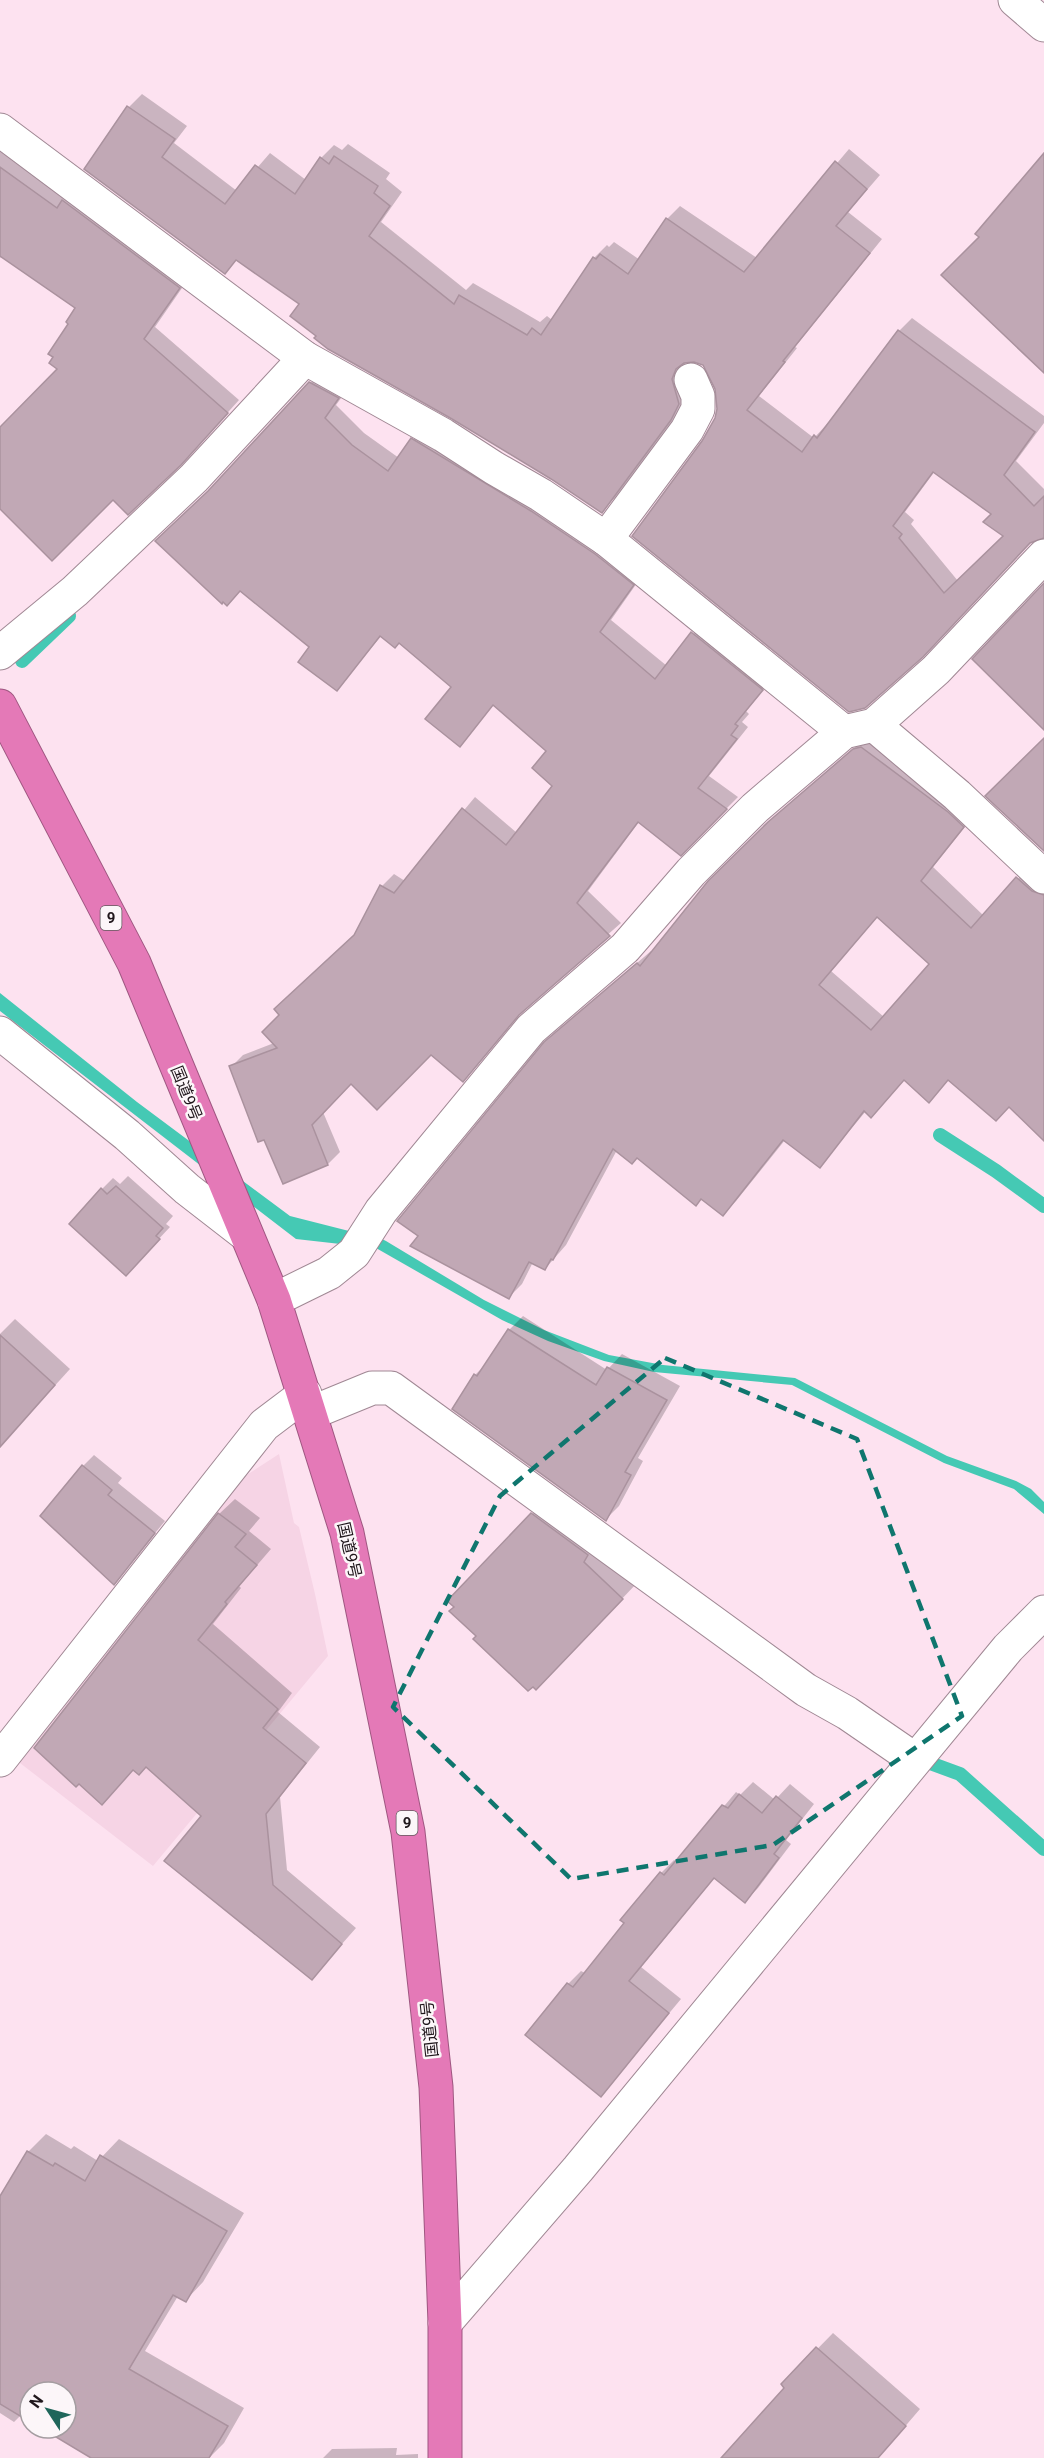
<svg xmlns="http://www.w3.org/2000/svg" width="1044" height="2458" viewBox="0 0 1044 2458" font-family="Roboto,'Noto Sans JP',sans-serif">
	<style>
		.built { fill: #f6d4e5 }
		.water { fill: #45c9b4 }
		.shadow { fill: #0003; fill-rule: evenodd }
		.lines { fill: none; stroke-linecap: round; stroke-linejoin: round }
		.stream { stroke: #45c9b4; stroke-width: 14 }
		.building { fill: #c1a8b5; stroke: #aa929e; stroke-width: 1.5; fill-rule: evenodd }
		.minor-casing { stroke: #a08894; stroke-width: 35 }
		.highway-casing { stroke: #9f5781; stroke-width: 35 }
		.minor { stroke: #fff; stroke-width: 33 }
		.highway { stroke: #e479b7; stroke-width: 33 }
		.marked { fill: none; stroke: #0f766e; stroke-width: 4.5; stroke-dasharray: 12 8; stroke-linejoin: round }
		.labels { text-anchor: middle; stroke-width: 5; stroke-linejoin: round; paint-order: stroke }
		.shield { fill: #fcf6f9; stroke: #625a5e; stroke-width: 1.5 }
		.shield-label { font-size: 15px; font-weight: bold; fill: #20171c }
		.street-label { font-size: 16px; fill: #20171c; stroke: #fcf6f9 }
	</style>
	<rect width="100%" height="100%" fill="#fde2f0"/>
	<path class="built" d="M279 1454 294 1523 299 1527 315 1594 328 1656 153 1866 11 1756 225 1489Z"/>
	<path class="water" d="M0 993 137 1102 290 1216 349 1231 360 1228 386 1241 484 1300 544 1330 609 1355 663 1365 795 1378 947 1456 1016 1481 1031 1489 1044 1502V1514L1014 1489 944 1463 792 1385 654 1372 604 1361 548 1341 502 1320 376 1248 296 1239 0 1011Z"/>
	<g class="shadow">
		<path d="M142 94 187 126 174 143 237 191 270 153 306 180 321 158 334 145 342 150 348 144 390 173 386 179 402 192 381 222 466 290 473 283 540 322 547 316 552 320 594 258 607 245 609 247 614 242 640 260 667 219 680 206 757 258 849 149 880 175 848 212 882 239 795 347 797 348 759 396 814 438 828 423 899 331 912 318 1044 416V423L1016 461 1044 489V536L1032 540 936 641 703 442 716 418 718 409 717 389 703 363 694 360 686 361 685 364 692 390 684 405 615 498 601 511 552 478 318 335 302 303 237 259 224 272 129 107ZM935 471 993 514 1005 536 958 581 911 524 914 520 905 512Z"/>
		<path d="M0 148 191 275 155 327 239 400 193 451 113 498 0 507V469L60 369 70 323 77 308 2 255 0 258Z"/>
		<path d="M322 371 350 386 336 405 364 433 399 458 424 427 644 573 611 620 667 666 704 621 773 678 746 711 749 714 742 722 748 727 709 776 738 797 681 854 639 822 588 891 621 923 525 1007 463 1080 431 1053 351 1083 323 1112 340 1152 328 1164 231 1067 243 1055 274 1043 356 934 382 886 394 874 405 881 475 797 517 833 554 786 548 751 494 704 460 745 453 687 399 642 382 635 337 689 214 487Z"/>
		<path d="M868 736 976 813 933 867 984 916 1031 865 1044 875V1139L1010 1105 949 1079 929 1101 905 1079 885 1102 866 1111 820 1166 785 1140 736 1201 723 1214 702 1197 637 1157 617 1150 566 1245 545 1269 533 1262 522 1284 509 1297 560 1029 651 951 652 952 710 882 783 809ZM878 916 932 963 884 1017 831 971Z"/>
		<path d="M128 1176 173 1216 166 1224 170 1227 126 1274 102 1189 113 1178 120 1184Z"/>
		<path d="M523 1316 607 1370 622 1354 680 1386 638 1458 643 1461 619 1506 606 1519 454 1409 475 1375 488 1362 509 1330Z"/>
		<path d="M15 1319 70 1369 0 1446V1334Z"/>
		<path d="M94 1455 122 1478 118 1483 165 1521 114 1583 83 1466Z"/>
		<path d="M548 1498 638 1582 552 1672 478 1636 532 1514Z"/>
		<path d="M235 1499 260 1518 249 1531 271 1549 239 1586 241 1588 213 1624 292 1693 278 1712 320 1747 280 1797 287 1870 356 1928 312 1978 203 1816 147 1765 219 1514Z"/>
		<path d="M753 1782 775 1800 790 1784 814 1804 786 1840 791 1844 758 1888 745 1901 715 1877 641 1967 681 1999 601 2095 527 2035 568 1984 581 1971 585 1973 627 1923 661 1873 674 1860 677 1862 736 1792 740 1795Z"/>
		<path d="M46 2134 71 2149 74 2146 98 2161 119 2139 244 2213 203 2282 186 2300 178 2296 145 2351 244 2408 224 2443 209 2458H94L44 2428H66V2392H30V2420L21 2415 14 2422 0 2413V2199L28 2152Z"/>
		<path d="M833 2333 920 2409 878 2458H731L786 2388 783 2384Z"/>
		<path d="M397 2448 396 2455 418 2454V2458H323L332 2449Z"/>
	</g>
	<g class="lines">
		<g class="stream">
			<path d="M22 661 69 616"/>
			<path d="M940 1135 996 1171 1044 1206"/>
			<path d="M930 1763 960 1774 1044 1849"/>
		</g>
	</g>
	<g class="building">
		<path d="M127 106 175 139 162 157 225 204 255 165 295 194 320 157 329 164 334 156 378 186 374 193 390 206 369 236 454 304 459 295 527 335 532 328 541 335 593 257 596 259 600 254 628 274 666 218 744 272 835 161 867 189 836 226 870 253 783 361 785 362 747 410 802 452 814 435 817 438 898 330 1035 432 1004 475 1034 506 1044 496V538L1030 543 923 657 865 708 849 712 632 536 702 441 715 418 717 409 715 389 703 365 694 362 684 363 676 369 672 379 679 404 671 420 602 513 551 479 452 419 328 349 314 338 316 336 290 316 299 304 236 260 225 274 84 169ZM933 472 991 514 983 522 1003 536 944 593 899 538 902 534 893 526Z"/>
		<path d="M1044 153V373L941 275 979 237 975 234Z"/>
		<path d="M0 167 57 208 62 200 180 288 144 339 228 413 181 465 128 515 113 500 52 561 0 509V427L57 369 49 363 53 357 48 354 68 324 66 322 75 308 0 256Z"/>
		<path d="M309 382 339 398 325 418 352 445 388 471 411 438 531 511 595 554 634 585 600 632 655 679 691 632 763 690 735 724 738 726 731 735 737 739 698 788 727 809 681 856 638 822 577 903 610 936 519 1015 463 1082 431 1055 377 1110 351 1084 312 1125 328 1165 283 1184 264 1140 258 1142 229 1066 277 1048 262 1032 279 1015 274 1009 354 935 380 885 394 893 462 808 506 845 552 786 532 768 546 751 493 705 460 747 425 719 451 687 399 643 395 648 380 636 337 691 298 662 309 647 240 591 227 606 223 602 222 604 155 541 208 491Z"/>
		<path d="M1044 583V730L972 659Z"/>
		<path d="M1044 738V851L985 796Z"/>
		<path d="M861 747 948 812 964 827 921 881 971 928 1016 877 1032 891 1044 895V1141L1009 1107 996 1121 948 1080 929 1103 904 1080 871 1118 864 1111 820 1168 783 1140 723 1216 701 1199 696 1206 637 1158 632 1164 613 1149 553 1260 551 1259 545 1270 529 1262 509 1299 410 1246 418 1236 397 1221 544 1042 637 963 640 966 708 881 768 822 853 749ZM877 917 929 964 871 1030 819 985Z"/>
		<path d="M116 1186 163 1228 156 1236 160 1239 126 1276 69 1224 101 1188 107 1194Z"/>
		<path d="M508 1329 596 1385 607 1367 667 1400 625 1472 631 1475 606 1521 452 1409 474 1374 477 1376Z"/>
		<path d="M0 1335 55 1385 0 1447Z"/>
		<path d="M82 1465 112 1490 108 1495 155 1533 114 1585 40 1516Z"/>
		<path d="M218 1513 246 1534 235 1547 257 1565 225 1602 227 1604 198 1640 278 1709 263 1728 306 1763 266 1814 273 1885 342 1944 312 1980 164 1861 201 1816 146 1767 139 1775 133 1770 102 1805 79 1784 76 1787 34 1748Z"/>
		<path d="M531 1513 588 1555 584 1562 623 1599 536 1690 533 1687 528 1691 473 1639 476 1636 449 1611 454 1607 447 1601Z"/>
		<path d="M739 1794 762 1813 776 1796 802 1818 774 1854 779 1858 745 1903 714 1878 629 1981 669 2013 601 2097 525 2035 567 1983 573 1987 624 1923 620 1920 660 1872 664 1875 722 1805 728 1808Z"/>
		<path d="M27 2151 53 2166 55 2163 85 2181 100 2155 227 2231 186 2302 173 2295 129 2369 228 2426 209 2458H91L41 2428H66V2392H30V2422L0 2404V2196Z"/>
		<path d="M816 2347 906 2426 878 2458H721L784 2388 781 2384Z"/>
	</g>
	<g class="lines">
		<defs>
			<g id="minor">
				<path d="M1015 0 1044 25"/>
				<path d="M0 130 305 358 443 435 494 468 541 495 606 539 844 732"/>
				<path d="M606 539 687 430 698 409V396L691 380"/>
				<path d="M0 653 75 591 194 478 305 358"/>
				<path d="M874 725 957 795 1044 877"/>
				<path d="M0 1033 127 1135 187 1189 245 1234"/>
				<path d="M274 1300 329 1273 354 1253 381 1211 531 1029 625 948 691 872 755 808 844 732 874 725 936 670 1044 556"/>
				<path d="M311 1413 372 1388H391L806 1690 847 1713 914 1759"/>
				<path d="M0 1760 264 1425 305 1394"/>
				<path d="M445 2323 578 2169 1008 1648 1044 1612"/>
			</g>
			<path id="highway" d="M0 706 134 963 274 1300 347 1533 408 1832 436 2087 445 2323V2458"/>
		</defs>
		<use href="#minor" class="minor-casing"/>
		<use href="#highway" class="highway-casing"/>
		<use href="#minor" class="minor"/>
		<use href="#highway" class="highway"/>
	</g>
	<path class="marked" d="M665 1358 857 1439 962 1716 773 1845 571 1879 393 1707 500 1496Z"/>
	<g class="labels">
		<g class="shield">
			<rect x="100.5" y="906" width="21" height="24" rx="4.5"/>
			<rect x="396.5" y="1811" width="21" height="24" rx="4.5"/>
		</g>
		<g class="shield-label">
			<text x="111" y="923">9</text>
			<text x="407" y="1828">9</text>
		</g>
		<g class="street-label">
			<text transform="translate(187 1093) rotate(68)" y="6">国道9号</text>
			<text transform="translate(350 1550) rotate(77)" y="6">国道9号</text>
			<text transform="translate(429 2029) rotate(-96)" y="6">国道9号</text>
		</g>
	</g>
	<g transform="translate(48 2410) rotate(306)"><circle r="28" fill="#fcf6f9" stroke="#a49da1" stroke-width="1.5"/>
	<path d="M0-4.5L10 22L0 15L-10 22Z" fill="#1f665b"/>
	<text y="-9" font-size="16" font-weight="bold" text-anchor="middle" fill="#20171c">N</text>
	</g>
</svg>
